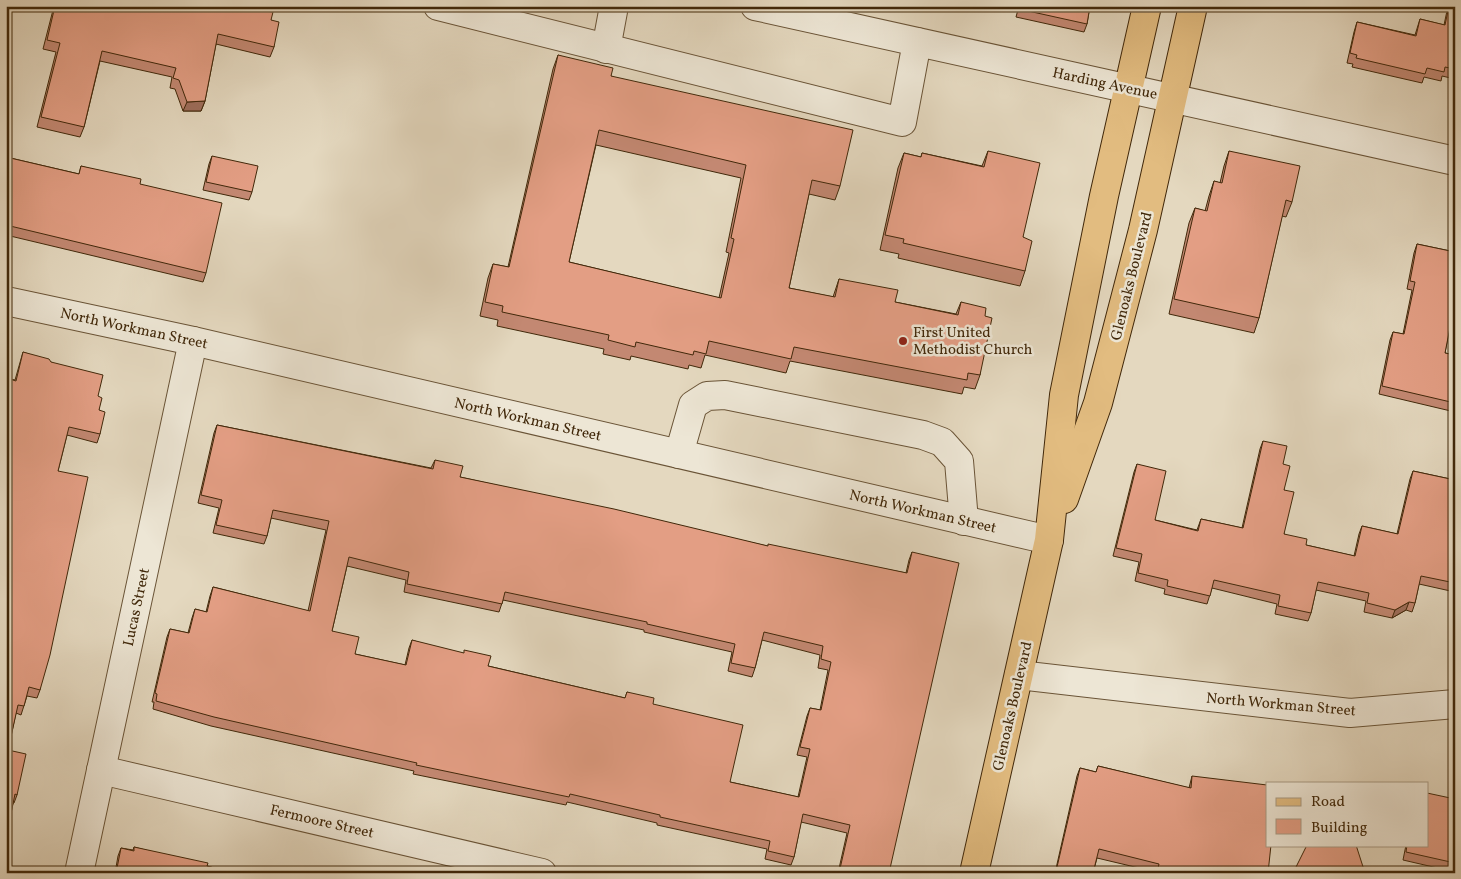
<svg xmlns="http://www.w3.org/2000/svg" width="1461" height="879" viewBox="0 0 1461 879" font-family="Vollkorn,serif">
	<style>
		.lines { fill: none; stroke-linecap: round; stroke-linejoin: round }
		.minor-casing { stroke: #6a5437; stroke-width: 30 }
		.major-casing { stroke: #41280a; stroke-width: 30 }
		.minor { stroke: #ede6d5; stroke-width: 28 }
		.major { stroke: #e2bc80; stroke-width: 28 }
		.wall { fill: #c38872; stroke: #41280a; fill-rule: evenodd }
		.shaded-wall { fill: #9f6f5c; stroke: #41280a }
		.building { fill: #e39e84; stroke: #41280a; fill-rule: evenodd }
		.poi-dot { fill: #8f2418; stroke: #ede6d5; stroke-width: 2 }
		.labels { text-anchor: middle; stroke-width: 5; stroke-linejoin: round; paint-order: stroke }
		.street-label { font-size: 15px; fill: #41280a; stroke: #ede6d5 }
		.poi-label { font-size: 15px; fill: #41280a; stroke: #ede6d5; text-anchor: start }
	</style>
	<rect width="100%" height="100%" fill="#e4d8bf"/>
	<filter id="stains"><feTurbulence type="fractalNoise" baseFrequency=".004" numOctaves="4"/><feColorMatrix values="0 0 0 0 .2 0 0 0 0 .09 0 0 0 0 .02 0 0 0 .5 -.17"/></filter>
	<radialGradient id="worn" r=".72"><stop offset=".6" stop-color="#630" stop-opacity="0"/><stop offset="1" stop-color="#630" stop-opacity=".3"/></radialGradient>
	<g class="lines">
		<defs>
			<g id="minor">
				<path d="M438 6 902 122 917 42"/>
				<path d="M755 6 1455 161"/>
				<path d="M606 49 614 6"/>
				<path d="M6 301 193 341 1049 540"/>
				<path d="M679 454 693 405 707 396 725 395 923 435 942 442 959 461 964 521"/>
				<path d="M1019 675 1350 713 1455 704"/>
				<path d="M101 770 542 873"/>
				<path d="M79 873 193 341"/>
			</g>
			<g id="major">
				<path d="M1064 499 1098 403 1143 230 1193 6"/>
				<path d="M974 873 1049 540 1064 395 1104 196 1147 6"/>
			</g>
		</defs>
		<use href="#minor" class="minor-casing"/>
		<use href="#major" class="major-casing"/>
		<use href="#minor" class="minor"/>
		<use href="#major" class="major"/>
	</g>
	<g class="wall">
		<path d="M54 6H266L265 11 271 20 274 47 270 57 216 44 205 101 201 111H183L175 89 170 88 172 77 100 61 84 127 80 137 37 127 56 52 43 49Z"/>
		<path d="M1019 6H1090L1087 24 1084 32 1016 17Z"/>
		<path d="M1448 6H1455V79L1442 76 1441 81 1424 77 1422 83 1352 67 1353 64 1347 63 1354 32 1357 22 1415 35 1420 19 1444 25Z"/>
		<path d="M558 55 611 76 840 186 835 200 809 194 789 288 833 297 839 279 895 302 956 314 961 302 985 316 980 375 975 389 964 387 962 394 790 361 786 373 705 355 701 368 689 365 688 369 631 356 630 360 603 354 604 349 497 326 498 320 480 316 488 278 493 264 508 267 553 69ZM596 145 741 178 726 252 729 253 719 298 569 262Z"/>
		<path d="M988 151 1023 237 1025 271 1020 286 898 258 899 254 880 250 898 168 904 153 921 157 922 153 982 166Z"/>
		<path d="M1229 151 1292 202 1286 217 1282 216 1259 318 1254 333 1169 314 1189 223 1195 208 1205 211 1209 196 1214 181 1220 183 1224 166Z"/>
		<path d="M212 156 252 192 249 200 203 190 209 164Z"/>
		<path d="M6 157 79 174 81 166 140 184 206 273 203 282 6 235Z"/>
		<path d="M1417 244 1455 252V316L1452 315 1445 353 1455 355V412L1379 394 1390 340 1393 332 1403 334 1412 290 1407 289 1414 253Z"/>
		<path d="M23 352 51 362 98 396 99 410 100 434 97 443 67 435 58 471 40 690 37 698 27 696 21 715 16 713 8 750 17 795 14 803H13L6 838V378L15 380Z"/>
		<path d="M217 425 431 468 435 460 460 477 767 546 906 573 909 560 912 552 889 873H838L847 833 801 822 794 857 791 865 765 859 767 849 657 825V823L567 802 566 805 413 774 414 771 211 726 153 709 154 702H152L167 637 170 629 188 633 192 618 195 609 206 612 210 596 213 587 308 611 326 530 271 518 267 536 264 544 213 533 219 508 198 503 214 433ZM347 566 406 580 404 592 499 612 503 600 644 630V632L732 652 728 671 752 677 755 668 762 640 820 655 818 668 828 670 820 710 810 708 807 716 797 755 807 757 798 797 730 782 653 704 627 692 625 698 488 666 412 640 409 648 405 665 355 654 332 631Z"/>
		<path d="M1263 441 1283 464 1284 490V534L1306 545 1354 556 1359 534 1362 526 1397 534 1410 479 1413 471 1455 480V592L1419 584 1415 603 1412 612 1406 610 1392 618 1364 612 1366 601 1316 590 1311 613 1308 621 1275 614 1277 604 1212 588 1207 604 1164 594 1165 589 1135 581 1139 562 1113 556 1134 472 1137 464 1155 520 1197 530 1201 519 1242 528 1260 449Z"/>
		<path d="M1098 766 1189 788 1192 776 1268 873H1155L1156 872 1097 858 1093 873H1055L1077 776 1080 768 1096 772Z"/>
		<path d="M1455 799V872L1403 860 1406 845H1427Z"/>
		<path d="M134 847 207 866 233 873H115L118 856 121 848 133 850Z"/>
	</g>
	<g class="shaded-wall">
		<path d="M205 101 201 111H183L187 102Z"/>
		<path d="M1409 602 1406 610 1392 618 1395 610Z"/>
	</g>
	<g class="building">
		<path d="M55 6H266L265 11 273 12 271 20 279 22 274 47 218 34 205 101 187 102 179 80 173 78 176 68 102 51 84 127 41 117 60 43 47 40Z"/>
		<path d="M1020 6H1090L1087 24 1019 9Z"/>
		<path d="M1449 6H1455V69L1445 67 1444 72 1427 68 1425 74 1356 58 1357 55 1350 53 1357 22 1416 36 1420 19 1445 25Z"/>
		<path d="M558 55 613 68 611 76 853 130 840 186 812 180 789 288 835 297 839 279 898 290 895 302 958 315 961 302 986 308 985 316 992 318 980 375 968 373 967 380 794 347 791 359 709 341 706 354 694 351 693 355 636 342 635 347 608 340 609 335 502 312 503 306 485 302 493 264 509 267ZM599 130 746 165 731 238 734 239 721 298 569 262Z"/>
		<path d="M988 151 1040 163 1023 237 1032 241 1025 271 903 243 904 239 885 235 904 153 921 157 922 153 984 167Z"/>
		<path d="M1229 151 1300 166 1292 202 1286 200 1259 318 1174 299 1195 208 1207 211 1214 181 1222 183Z"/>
		<path d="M212 156 258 166 252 192 206 182Z"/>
		<path d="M6 157 79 174 81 166 141 179 140 184 222 203 206 273 6 225Z"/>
		<path d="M1417 244 1455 252V307H1454L1445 353 1455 355V403L1382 386 1393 332 1404 334 1415 282 1410 281Z"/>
		<path d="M23 352 49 359 51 362 103 375 98 396 102 398 99 410 105 412 100 434 69 427 58 471 88 477 50 655 40 690 29 687 24 706 18 705 8 750 26 754 17 795 15 794 6 838V418L8 412 6 411V378L16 381Z"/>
		<path d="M217 425 433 469 435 460 463 466 460 477 614 509 768 546V544L907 573 912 552 959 563 889 873H839L850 825 803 814 794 857 768 851 770 841 660 817V815L570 794 569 797 416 765 417 763 214 717 156 701 157 694 155 693 170 629 189 633 195 609 207 612 213 587 310 611 329 521 273 510 267 536 216 525 222 500 201 495ZM349 557 409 572 407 584 502 604 505 592 647 622V624L735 644 731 663 755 668 764 632 823 646 821 659 831 662 821 710 810 708 800 747 810 749 799 797 730 782 743 725 653 704 654 698 627 692 625 698 488 666 491 656 464 650V653L412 640 406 665 355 654 359 637 332 631Z"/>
		<path d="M1263 441 1287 446 1283 464 1290 466 1284 490 1294 492 1284 534 1307 539 1306 545 1355 556 1362 526 1398 534 1413 471 1455 480V583L1421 576 1415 603 1409 602 1395 610 1367 603 1369 593 1318 582 1311 613 1278 606 1280 595 1214 580 1210 596 1167 586 1168 580 1138 573 1142 554 1116 548 1137 464 1166 471 1155 520 1198 531 1201 519 1243 528Z"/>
		<path d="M1098 766 1191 788 1192 776 1267 785V845H1271L1268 873H1157L1159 864 1099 849 1093 873H1064L1065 869 1057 867 1080 768 1096 772Z"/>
		<path d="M1427 793 1455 799V863L1406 852 1407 845H1427Z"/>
		<path d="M1307 845H1356L1365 873H1293Z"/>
		<path d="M134 847 208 863 207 866 233 873H116L121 848 134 851Z"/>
	</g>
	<circle class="poi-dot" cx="903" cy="341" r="5"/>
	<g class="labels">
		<g class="street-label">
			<text transform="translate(1105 83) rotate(12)" y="5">Harding Avenue</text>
			<text transform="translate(1131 276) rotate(-76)" y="5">Glenoaks Boulevard</text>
			<text transform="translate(134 328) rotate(12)" y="5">North Workman Street</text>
			<text transform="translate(528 419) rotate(13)" y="5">North Workman Street</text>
			<text transform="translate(923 511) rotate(13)" y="5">North Workman Street</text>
			<text transform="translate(136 607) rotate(-78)" y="5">Lucas Street</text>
			<text transform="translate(1281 704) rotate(5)" y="5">North Workman Street</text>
			<text transform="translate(1012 706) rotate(-77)" y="5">Glenoaks Boulevard</text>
			<text transform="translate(322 821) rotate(13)" y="5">Fermoore Street</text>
		</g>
		<g class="poi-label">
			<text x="913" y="337">First United<tspan x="913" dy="17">Methodist Church</tspan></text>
		</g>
	</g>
	<rect width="1461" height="879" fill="none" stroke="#e4d8bf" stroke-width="25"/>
	<rect x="8" y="8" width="1446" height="864" fill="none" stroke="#41280a" stroke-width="2.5"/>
	<rect x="12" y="12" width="1436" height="854" fill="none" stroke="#41280a"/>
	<rect x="1266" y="782" width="162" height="65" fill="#ede6d5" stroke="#a89a84"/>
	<rect x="1276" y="798" width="25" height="8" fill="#e2bc80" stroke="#a89a84"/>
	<text x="1311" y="806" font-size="15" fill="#41280a">Road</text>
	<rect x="1276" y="819" width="25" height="15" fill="#e39e84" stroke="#a89a84"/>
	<text x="1311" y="832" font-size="15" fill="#41280a">Building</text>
	<rect width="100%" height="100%" filter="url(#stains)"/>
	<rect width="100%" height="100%" fill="url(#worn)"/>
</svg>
